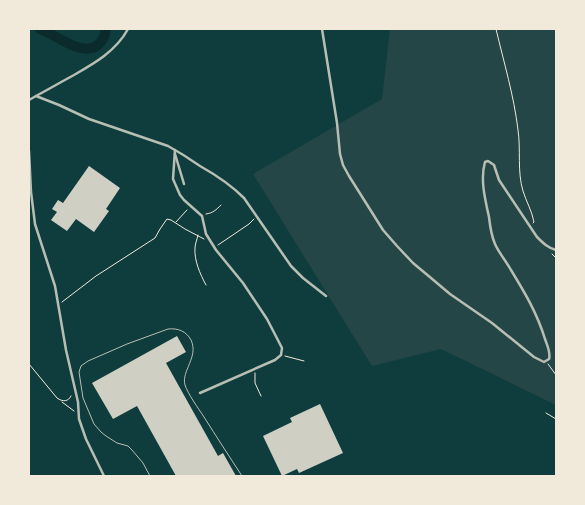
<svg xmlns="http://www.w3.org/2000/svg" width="585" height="505" viewBox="0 0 585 505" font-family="Ubuntu,sans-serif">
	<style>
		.green { fill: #244646 }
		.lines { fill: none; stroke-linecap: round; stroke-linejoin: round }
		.river { stroke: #0a2a2b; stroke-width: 10 }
		.building { fill: #cfcfc3 }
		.path { stroke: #f1e9da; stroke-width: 1 }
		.service { stroke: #b8beb3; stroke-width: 1 }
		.minor { stroke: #b8beb3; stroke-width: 2.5 }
	</style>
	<rect width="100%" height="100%" fill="#0f3d3e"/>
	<path class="green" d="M390 29H556V405L441 349 372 366 253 174 382 99Z"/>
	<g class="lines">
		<path class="river" d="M40 29C55 34 77 53 92 48 94 48 96 46 98 45 103 41 105 35 106 29"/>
	</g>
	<g class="building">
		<path d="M89 166 120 188 106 209 109 211 94 232 76 219 67 231 51 220 57 212 52 209 58 200 63 203Z"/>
		<path d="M177 336 186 352 166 363 218 456 223 453 236 476H176L137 406 113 419 92 383Z"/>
		<path d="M320 404 343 453 299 473 297 469 282 476 263 436 292 422 290 418Z"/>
	</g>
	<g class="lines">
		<g class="path">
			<path d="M496 29C504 63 514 96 518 130 521 150 517 171 523 191 526 201 532 211 534 222L533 223"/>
			<path d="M206 214C213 213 216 210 221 205"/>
			<path d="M176 222 187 210"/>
			<path d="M198 235C197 240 195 244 195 248 194 260 200 274 206 285"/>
			<path d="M218 245 249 224 254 219"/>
			<path d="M552 254 556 258"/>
			<path d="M62 302 96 276 155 238 160 229 167 219 171 220 185 229 204 239"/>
			<path d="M285 356 304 361"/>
			<path d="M29 364 57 398C63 402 68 402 71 396"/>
			<path d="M548 364 556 375"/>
			<path d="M255 373V383L261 396"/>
			<path d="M62 402 74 411"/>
			<path d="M546 413 556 419"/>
		</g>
		<path class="service" d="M150 476 143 463 132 450 128 446 117 443 106 436 101 432 94 424 83 398 79 372 81 366 88 361 127 344 168 329C178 328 186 331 191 340 199 357 181 371 185 385 188 394 198 408 204 417 216 436 229 456 242 476"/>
		<g class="minor">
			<path d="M322 29 337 123 340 154 343 165 349 176 383 230 397 246 413 263 431 278 450 294 492 323 534 357 544 362 549 359C551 353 547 345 545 339 537 313 525 293 511 270 506 261 499 253 495 244 491 235 490 226 489 217 485 199 480 179 485 162L488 161 494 165 499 180 537 237C543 243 548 248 556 250"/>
			<path d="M36 96 59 105 89 119 168 146C179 152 190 159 200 166 216 175 231 185 244 198L291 266 303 278 326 296"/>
			<path d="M29 100 36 96C49 89 61 82 74 75 95 63 116 51 128 29"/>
			<path d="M175 150 173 179 180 195 184 200 202 216 206 234 216 250 243 283 267 319 282 348 281 355 275 360 200 393"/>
			<path d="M29 151 31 192 35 224 55 286 66 350 78 402 79 419 86 439 104 476"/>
			<path d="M175 154 184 184"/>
		</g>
	</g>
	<rect width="585" height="505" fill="none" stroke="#f1e9da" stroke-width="60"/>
</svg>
